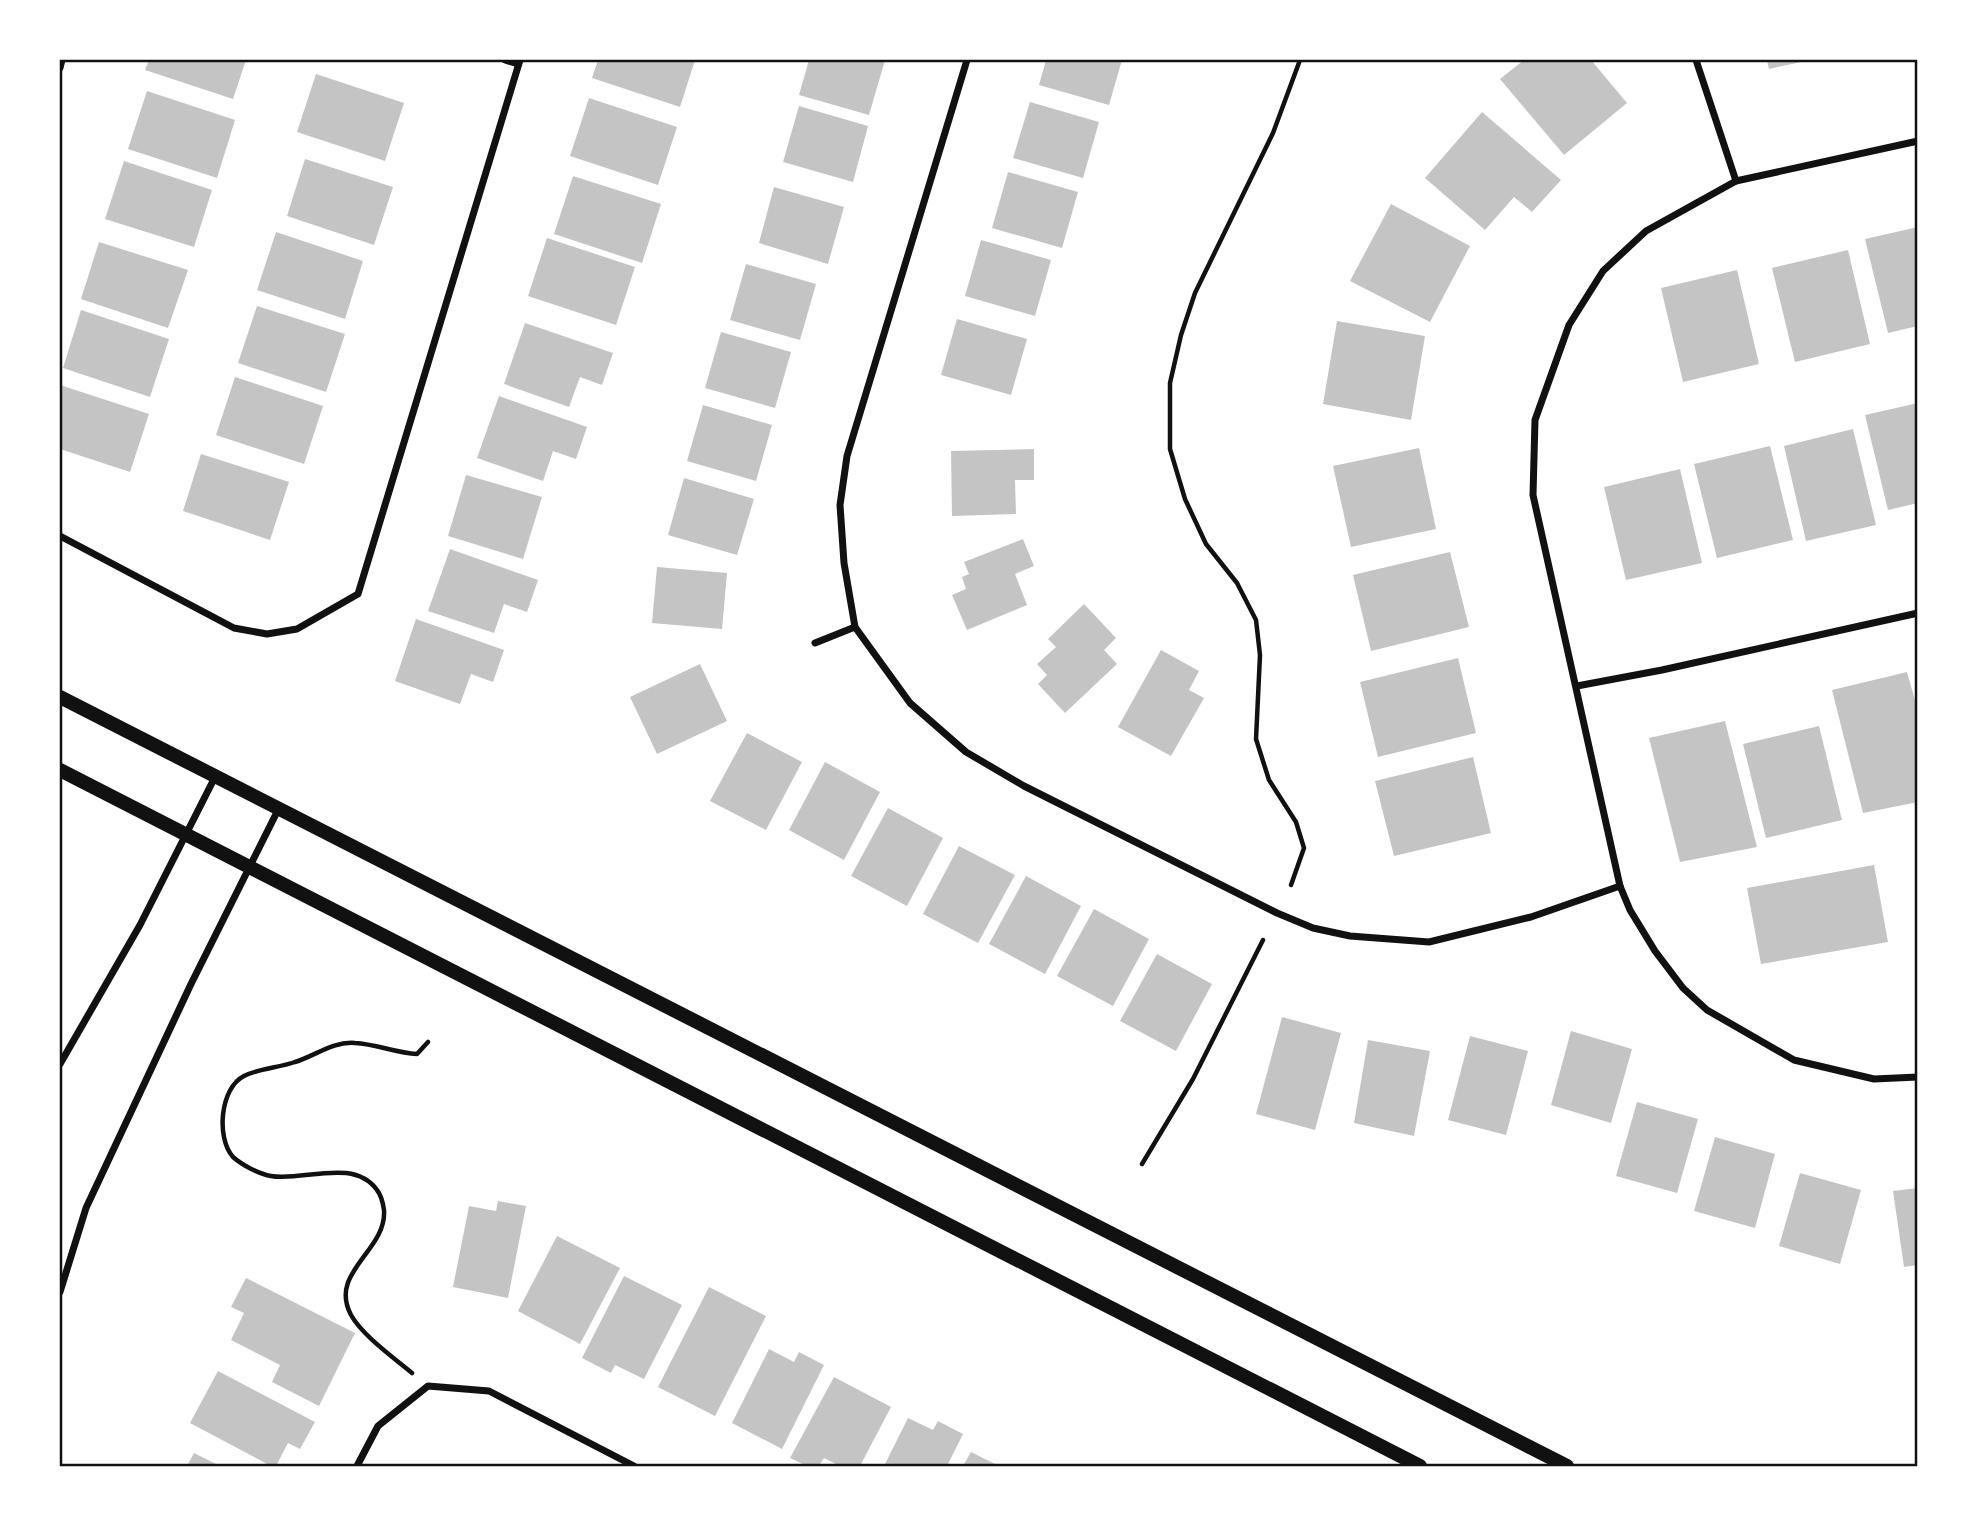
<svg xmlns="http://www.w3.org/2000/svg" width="1977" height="1526" viewBox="0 0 1977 1526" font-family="'Playfair Display',serif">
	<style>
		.building { fill: #c4c4c4 }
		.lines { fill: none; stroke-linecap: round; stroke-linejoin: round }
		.path { stroke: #111; stroke-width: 4.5 }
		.minor { stroke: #111; stroke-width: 7 }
		.secondary { stroke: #111; stroke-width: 14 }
		.neatline { fill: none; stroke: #111; stroke-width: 2.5 }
	</style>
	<rect width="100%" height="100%" fill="#fff"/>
	<g class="building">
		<path d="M149 60H246L233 99 145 70Z"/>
		<path d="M598 60H695L680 107 592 78Z"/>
		<path d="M809 60H885L869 115 799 95Z"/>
		<path d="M1046 60H1122L1109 105 1039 85Z"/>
		<path d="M1524 60H1591L1627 103 1564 155 1500 79Z"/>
		<path d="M1767 60H1806V61L1769 69Z"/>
		<path d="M316 74 404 103 385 161 297 132Z"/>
		<path d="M147 91 235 120 217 178 128 149Z"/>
		<path d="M589 98 677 127 658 185 570 156Z"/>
		<path d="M1030 102 1099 122 1083 178 1013 158Z"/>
		<path d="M799 106 868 126 853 182 783 162Z"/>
		<path d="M1482 112 1561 180 1532 212 1514 197 1485 230 1425 178Z"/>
		<path d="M305 159 393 187 374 245 287 216Z"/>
		<path d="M124 161 212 190 194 247 105 219Z"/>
		<path d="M1008 172 1078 192 1062 248 992 228Z"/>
		<path d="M573 176 661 204 642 263 554 234Z"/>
		<path d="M774 187 844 207 828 264 759 243Z"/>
		<path d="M1391 204 1470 246 1430 322 1350 281Z"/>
		<path d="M1918 227V326L1888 333 1865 239Z"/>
		<path d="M276 232 363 261 345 319 257 290Z"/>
		<path d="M547 238 635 267 616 325 528 296Z"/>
		<path d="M981 240 1051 260 1035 316 965 296Z"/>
		<path d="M99 242 188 270 168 328 81 299Z"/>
		<path d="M1848 250 1870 344 1795 362 1772 268Z"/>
		<path d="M746 264 816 284 800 340 730 320Z"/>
		<path d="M1737 270 1759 364 1683 382 1661 288Z"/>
		<path d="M257 306 345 334 326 392 238 363Z"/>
		<path d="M81 310 169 339 150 397 63 368Z"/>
		<path d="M957 319 1027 339 1011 395 941 375Z"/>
		<path d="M1337 321 1425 336 1411 420 1323 404Z"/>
		<path d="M525 323 613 353 602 385 580 377 569 407 504 384Z"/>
		<path d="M721 332 791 352 775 408 705 388Z"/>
		<path d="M235 377 323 406 304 464 216 435Z"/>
		<path d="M60 385 149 414 130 472 60 449Z"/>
		<path d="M499 396 587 427 576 459 553 451 543 481 477 458Z"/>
		<path d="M1918 403V503L1888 510 1865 415Z"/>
		<path d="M703 405 772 425 756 481 687 461Z"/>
		<path d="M1853 429 1876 525 1806 541 1784 446Z"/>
		<path d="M1770 446 1793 540 1717 558 1694 464Z"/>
		<path d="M1419 448 1436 529 1351 547 1333 466Z"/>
		<path d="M1034 449V480H1015L1016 514 952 516 951 451Z"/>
		<path d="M201 454 289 482 270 540 183 511Z"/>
		<path d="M1680 469 1702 563 1626 580 1604 487Z"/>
		<path d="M466 475 542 497 523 559 448 536Z"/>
		<path d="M684 478 754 499 737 555 668 535Z"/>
		<path d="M1023 539 1034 566 1015 574 1027 605 967 630 952 595 966 589 962 577 969 574 964 562Z"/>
		<path d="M450 549 538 580 527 612 504 604 494 633 428 611Z"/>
		<path d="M1450 552 1469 627 1371 651 1353 575Z"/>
		<path d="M657 567 727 573 722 629 652 623Z"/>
		<path d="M1084 604 1116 638 1104 650 1117 664 1065 713 1038 684 1047 675 1037 664 1056 647 1048 639Z"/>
		<path d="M416 619 504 650 493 682 471 674 460 704 395 681Z"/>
		<path d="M1161 650 1199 671 1189 690 1204 698 1171 756 1118 727Z"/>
		<path d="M1458 658 1476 733 1378 757 1360 682Z"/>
		<path d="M700 664 727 721 657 754 630 697Z"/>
		<path d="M1907 672 1918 711V802L1863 813 1832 690Z"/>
		<path d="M1725 721 1757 847 1680 862 1649 738Z"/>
		<path d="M1819 726 1842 820 1766 838 1743 744Z"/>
		<path d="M747 733 802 762 766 830 710 801Z"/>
		<path d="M1473 757 1491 833 1394 856 1375 781Z"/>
		<path d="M825 762 880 792 844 860 789 830Z"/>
		<path d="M888 808 943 838 907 906 851 876Z"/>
		<path d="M959 846 1015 875 978 943 923 914Z"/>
		<path d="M1874 865 1888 942 1761 964 1747 888Z"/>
		<path d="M1026 876 1081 906 1045 974 989 944Z"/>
		<path d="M1094 909 1149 939 1113 1006 1057 976Z"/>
		<path d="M1157 954 1212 984 1176 1051 1120 1021Z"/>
		<path d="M1282 1017 1341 1033 1315 1130 1256 1114Z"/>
		<path d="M1571 1031 1632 1049 1611 1123 1551 1105Z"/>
		<path d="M1470 1036 1528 1051 1506 1135 1448 1120Z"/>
		<path d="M1368 1040 1430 1051 1414 1136 1354 1123Z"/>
		<path d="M1637 1102 1698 1119 1677 1193 1616 1176Z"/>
		<path d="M1715 1137 1775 1154 1755 1228 1694 1211Z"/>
		<path d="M1800 1173 1861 1190 1840 1264 1779 1246Z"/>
		<path d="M1918 1188V1265L1904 1267 1893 1191Z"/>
		<path d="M498 1201 526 1206 508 1298 453 1287 469 1206 496 1211Z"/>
		<path d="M557 1236 620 1268 580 1344 518 1311Z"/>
		<path d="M624 1276 682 1305 644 1379 615 1365 611 1373 582 1358Z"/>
		<path d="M246 1278 355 1333 319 1406 272 1382 280 1365 231 1340 244 1313 231 1307Z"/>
		<path d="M709 1287 766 1316 715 1416 658 1387Z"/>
		<path d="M769 1349 794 1362 799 1352 824 1365 782 1449 732 1423Z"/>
		<path d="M218 1371 315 1422 300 1449 288 1443 276 1466H271L190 1423Z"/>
		<path d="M834 1377 891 1407 860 1466H840L824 1458 819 1466H807L790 1458Z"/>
		<path d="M908 1418 933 1430 938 1421 963 1434 947 1466H884Z"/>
		<path d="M971 1452 999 1466H963Z"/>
		<path d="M194 1453 220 1466H187Z"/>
	</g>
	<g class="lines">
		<g class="path">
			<path d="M1291 885 1304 848 1296 822 1269 780 1256 739 1260 655 1256 620 1237 583 1206 544 1185 499 1170 449V383L1181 335 1195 293 1273 133 1300 60"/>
			<path d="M1142 1164 1193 1079 1263 940"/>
			<path d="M412 1373C394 1358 362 1335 351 1315 328 1272 387 1251 384 1210 383 1203 381 1195 377 1190 353 1157 302 1182 271 1176 259 1174 242 1165 233 1157 216 1138 220 1088 244 1076 260 1068 278 1068 295 1062 315 1056 333 1041 355 1043 376 1044 396 1053 417 1054L428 1042"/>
		</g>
		<g class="minor">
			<path d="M505 60 518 64"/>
			<path d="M967 60 847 456 840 505 844 563 855 627 910 703 966 752 1024 786 1277 913 1313 928 1350 936 1429 942 1531 917 1620 886"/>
			<path d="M1696 60 1736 181"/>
			<path d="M60 68 62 60"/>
			<path d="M1918 141 1736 181 1646 231 1603 271 1569 325 1535 420 1533 495 1620 886 1630 910 1655 951 1683 988 1707 1010 1794 1060 1874 1079 1918 1077"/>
			<path d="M60 536 234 628 267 634 297 629 358 594 520 60"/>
			<path d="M815 643 855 627"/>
			<path d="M1577 686 1662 670 1918 613"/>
			<path d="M60 1064 140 925 215 777"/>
			<path d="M60 1292 86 1208 191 984 278 810"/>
			<path d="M357 1466 378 1426 428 1386 489 1391 634 1466"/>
		</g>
		<g class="secondary">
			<path d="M60 697 1567 1466"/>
			<path d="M60 770 1420 1466"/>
		</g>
	</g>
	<rect width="1977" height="1526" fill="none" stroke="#ffffff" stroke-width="122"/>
	<rect x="61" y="61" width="1855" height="1404" class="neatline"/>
</svg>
